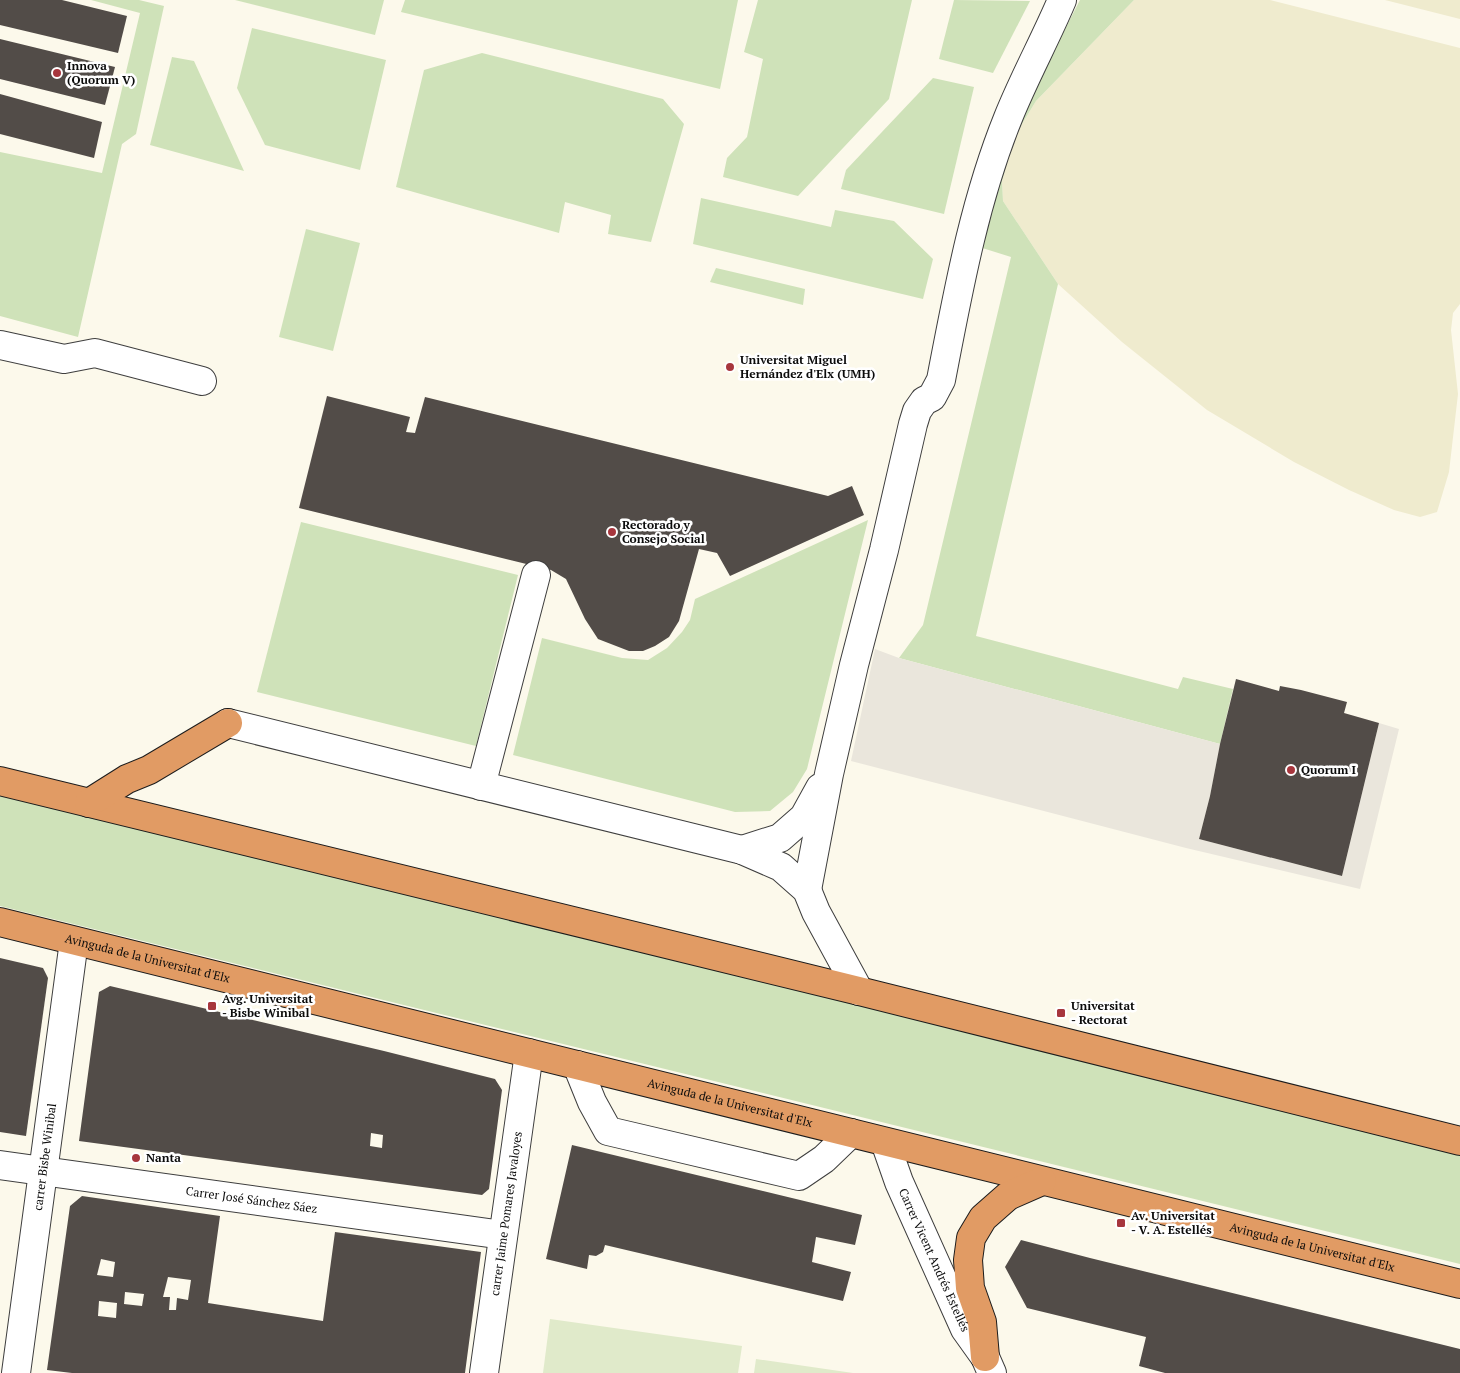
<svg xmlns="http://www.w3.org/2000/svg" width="1460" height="1373" viewBox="0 0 1460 1373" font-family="'PT Serif',serif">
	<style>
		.farmland { fill: #efebce }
		.green { fill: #cfe2b9 }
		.pitch { fill: #e0eaca }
		.plaza { fill: #eae6dc }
		.building { fill: #524c48; fill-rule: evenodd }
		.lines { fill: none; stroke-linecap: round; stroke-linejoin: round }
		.minor-casing { stroke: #3e3e3e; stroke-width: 30 }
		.highway-casing { stroke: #1c1c1c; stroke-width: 30 }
		.minor { stroke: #fff; stroke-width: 28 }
		.highway { stroke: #e19b64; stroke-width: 28 }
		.poi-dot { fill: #a7363d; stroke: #fff; stroke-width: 2 }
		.labels { text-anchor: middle; stroke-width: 5; stroke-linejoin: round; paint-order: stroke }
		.poi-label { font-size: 12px; font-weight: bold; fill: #0b0b0b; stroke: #fff; text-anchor: start }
		.street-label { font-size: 12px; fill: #0b0b0b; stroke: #fff }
	</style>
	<rect width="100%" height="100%" fill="#fcf9eb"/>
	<g class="farmland">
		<path d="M1134 0H1270L1460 48V304L1453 313 1451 330 1458 394 1449 472 1437 512 1420 517 1394 510 1349 490 1294 462 1207 410 1122 342 1058 284 1003 201 1002 181 1014 137 1036 101Z"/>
		<path d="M1385 0H1460V19Z"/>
	</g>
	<g class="green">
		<path d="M91 0H139L164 6 136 134 122 144 78 337 0 316V152L102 173 140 13Z"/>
		<path d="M235 0H384L375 35Z"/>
		<path d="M405 0H738L720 89 401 12Z"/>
		<path d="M758 0H912L889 99 798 196 723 177 727 158 747 137 763 59 744 52Z"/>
		<path d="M954 0 1030 1 993 73 939 59Z"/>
		<path d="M1080 0H1134L1036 101 1014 137 1002 181 1003 201 1058 284 976 636 1178 689 1183 677 1233 689 1220 744 899 658 923 625 1011 257 976 246 1004 147Z"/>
		<path d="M252 28 386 60 360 170 265 145 237 88Z"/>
		<path d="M482 53 663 99 684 124 651 242 608 234 611 215 565 202 559 233 396 187 424 70Z"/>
		<path d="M172 57 194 61 244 171 150 145Z"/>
		<path d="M933 78 974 87 944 214 841 189 846 170Z"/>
		<path d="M701 198 831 227 835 210 894 221 933 259 923 299 693 244Z"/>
		<path d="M306 229 360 243 333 351 279 337Z"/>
		<path d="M716 268 805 289 803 305 710 282Z"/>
		<path d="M868 520 807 769 793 792 770 811 735 812 513 755 542 638 622 658 648 660 667 648 682 632 690 620 695 599Z"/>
		<path d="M301 522 518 575 476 746 257 692Z"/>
		<path d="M0 790 1460 1143V1264L0 906Z"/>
	</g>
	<g class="pitch">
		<path d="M550 1319 742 1346 738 1373H543Z"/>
		<path d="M756 1359 853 1373H754Z"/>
	</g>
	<path class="plaza" d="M875 649 899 658 1220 744 1210 796 1199 839 1342 876 1379 723 1399 729 1360 889 1186 848 851 761Z"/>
	<g class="building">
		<path d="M0 0H62L127 16 118 53 0 25Z"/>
		<path d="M0 39 115 67 105 105 0 79Z"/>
		<path d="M0 94 102 122 94 158 0 134Z"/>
		<path d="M327 396 410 417 406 432 415 433 425 397 828 496 852 486 864 515 730 576 717 553 699 549 679 621 669 637 655 646 643 651H629L598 639 585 619 566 579 551 570 299 508Z"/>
		<path d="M1236 679 1279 691 1280 686 1301 690 1347 702 1344 713 1379 723 1342 876 1199 839 1210 796 1220 744Z"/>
		<path d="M0 958 43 968 48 978 26 1136 0 1132Z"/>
		<path d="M110 986 384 1051 495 1079 502 1090 489 1189 482 1195 79 1141 99 992ZM371 1133 383 1135 382 1148 370 1146Z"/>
		<path d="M572 1145 862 1215 855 1245 816 1237 812 1262 851 1272 843 1301 605 1245 603 1252 596 1256 589 1255 587 1269 546 1259Z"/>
		<path d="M82 1196 220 1216 208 1303 323 1321 335 1232 481 1252 465 1373H72L47 1370 70 1206ZM101 1259 115 1262 113 1277 97 1275ZM168 1277 191 1280 188 1300 177 1298 176 1310H169L170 1297H163ZM125 1292 144 1294 142 1306 124 1304ZM99 1301 117 1303 116 1318 98 1316Z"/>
		<path d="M1021 1240 1090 1258 1460 1349V1373H1165L1139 1366 1146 1337 1027 1308 1005 1267Z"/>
	</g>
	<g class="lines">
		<defs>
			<g id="minor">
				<path d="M0 345 64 359 95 353 202 381"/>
				<path d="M228 723 742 850 781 867 807 890 816 912 859 991"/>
				<path d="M481 786 536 575"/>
				<path d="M742 850 780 838 804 817 820 788"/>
				<path d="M807 890 829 774 854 665 884 550 913 424 917 411 924 401 932 397 941 380C958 292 974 202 1008 118 1024 78 1045 40 1062 0"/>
				<path d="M577 1065 592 1102 608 1131 799 1176 824 1159 851 1133"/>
				<path id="s1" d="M885 1142 899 1182 965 1329 985 1357 992 1373"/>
				<path id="s2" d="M0 1165 503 1235"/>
				<path id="s3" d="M16 1373 74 941"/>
				<path id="s4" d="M484 1373 529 1053"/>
			</g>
			<g id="highway">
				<path d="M0 781 859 991 1460 1141"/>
				<path d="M89 803 127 779 149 770 228 723"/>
				<path id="s5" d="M0 922 1460 1284"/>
				<path d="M985 1357 982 1322 970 1288 968 1260 971 1238 983 1218 1008 1196 1042 1181"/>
			</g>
		</defs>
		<use href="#minor" class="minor-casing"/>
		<use href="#highway" class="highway-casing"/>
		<use href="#minor" class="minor"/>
		<use href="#highway" class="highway"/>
	</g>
	<g class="poi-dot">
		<circle cx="57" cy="73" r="5"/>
		<circle cx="730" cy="367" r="5"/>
		<circle cx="612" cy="532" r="5"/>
		<circle cx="1291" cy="770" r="5"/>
		<rect x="207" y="1001" width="10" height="10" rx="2.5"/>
		<rect x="1056" y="1008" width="10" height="10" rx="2.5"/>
		<circle cx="136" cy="1158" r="5"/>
		<rect x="1116" y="1218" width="10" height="10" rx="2.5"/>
	</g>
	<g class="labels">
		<g class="poi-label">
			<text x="67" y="70">Innova<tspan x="67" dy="14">(Quorum V)</tspan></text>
			<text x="740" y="364">Universitat Miguel<tspan x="740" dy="14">Hernández d'Elx (UMH)</tspan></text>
			<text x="622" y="529">Rectorado y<tspan x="622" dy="14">Consejo Social</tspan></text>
			<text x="1301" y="774">Quorum I</text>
			<text x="222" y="1003">Avg. Universitat<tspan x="222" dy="14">- Bisbe Winibal</tspan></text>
			<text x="1071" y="1010">Universitat<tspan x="1071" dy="14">- Rectorat</tspan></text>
			<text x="146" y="1162">Nanta</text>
			<text x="1131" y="1220">Av. Universitat<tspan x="1131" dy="14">- V. A. Estellés</tspan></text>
		</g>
		<g class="street-label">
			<text dy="4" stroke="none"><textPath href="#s5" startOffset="152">Avinguda de la Universitat d'Elx</textPath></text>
			<text dy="4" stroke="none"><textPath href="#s5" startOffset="752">Avinguda de la Universitat d'Elx</textPath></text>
			<text dy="4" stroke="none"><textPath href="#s3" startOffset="218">carrer Bisbe Winibal</textPath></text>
			<text dy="4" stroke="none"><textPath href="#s2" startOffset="254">Carrer José Sánchez Sáez</textPath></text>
			<text dy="4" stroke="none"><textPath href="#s4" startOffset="161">carrer Jaime Pomares Javaloyes</textPath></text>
			<text dy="4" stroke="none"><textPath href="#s5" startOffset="1352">Avinguda de la Universitat d'Elx</textPath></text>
			<text dy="4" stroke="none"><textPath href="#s1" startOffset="128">Carrer Vicent Andrés Estellés</textPath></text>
		</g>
	</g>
</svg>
